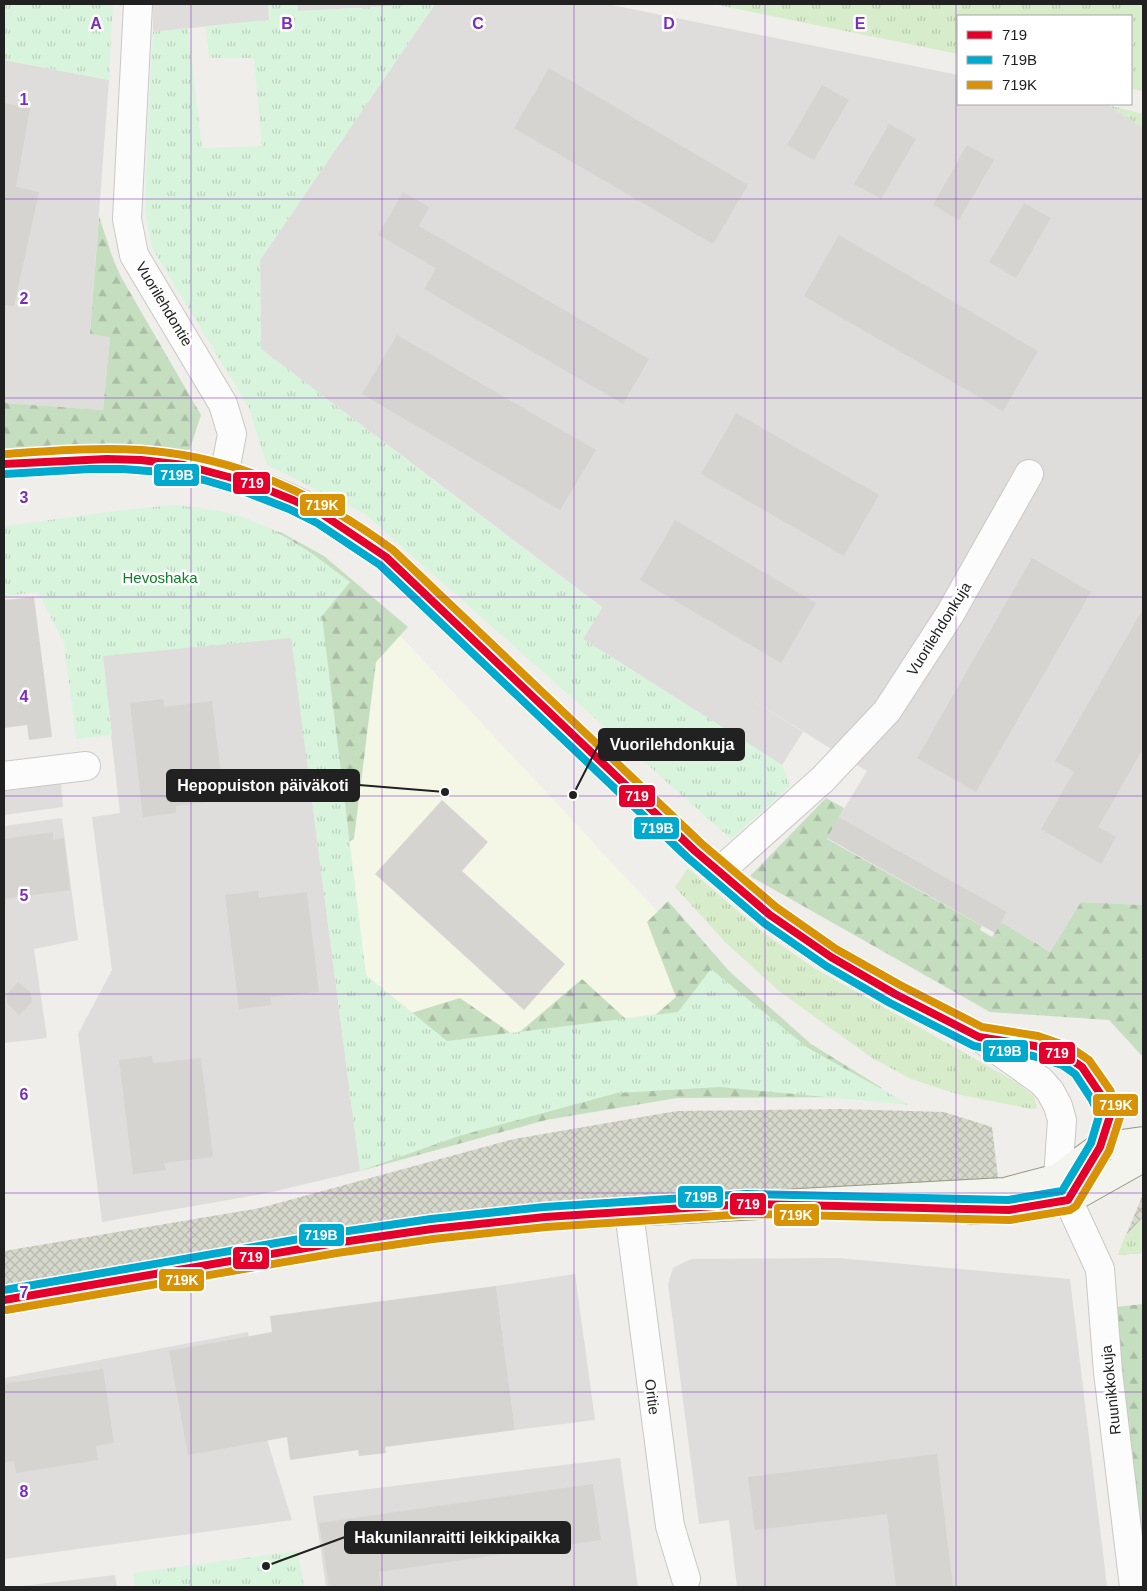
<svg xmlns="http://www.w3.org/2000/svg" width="1147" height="1591" viewBox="0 0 1147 1591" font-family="Helvetica,sans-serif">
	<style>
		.residential { fill: #dedddb }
		.education { fill: #f5f7e6 }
		.construction { fill: url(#construction-cross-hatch) }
		.grass { fill: url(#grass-tufts) }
		.forest { fill: url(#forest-firs) }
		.park { fill: url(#park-tufts) }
		.building { fill: #d6d4d1 }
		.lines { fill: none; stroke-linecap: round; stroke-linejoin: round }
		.street-casing { stroke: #c8c8c6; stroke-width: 30 }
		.secondary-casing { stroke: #949982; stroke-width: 30 }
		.street { stroke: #fdfcfc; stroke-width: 28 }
		.secondary { stroke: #f2f4ed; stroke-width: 28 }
		.bus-1-casing { stroke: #fff; stroke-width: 11 }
		.bus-2-casing { stroke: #fff; stroke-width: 11 }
		.bus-3-casing { stroke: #fff; stroke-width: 11 }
		.bus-1 { stroke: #e4002b; stroke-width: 8 }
		.bus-2 { stroke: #00a9ce; stroke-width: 8 }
		.bus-3 { stroke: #d79205; stroke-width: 8 }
		.grid { fill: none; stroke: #7b2cbf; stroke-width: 1; stroke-opacity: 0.55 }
		.labels { text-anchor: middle; stroke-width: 5; stroke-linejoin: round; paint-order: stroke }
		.street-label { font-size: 15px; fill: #212121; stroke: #fff }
		.park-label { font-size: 15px; fill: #0d8028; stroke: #fff }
		.grid-label { font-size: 16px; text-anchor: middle; font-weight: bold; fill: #7b2cbf; stroke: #fff; stroke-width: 5; stroke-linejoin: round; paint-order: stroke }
		.leader { fill: none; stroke: #212121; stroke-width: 2 }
		.callout-dot { fill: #212121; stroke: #fff; stroke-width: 2 }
		.callout { fill: #212121; stroke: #212121; stroke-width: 2 }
		.callout-label { font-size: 16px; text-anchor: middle; font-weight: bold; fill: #fff }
		.line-badge { stroke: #fff; stroke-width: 2 }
		.badge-label { font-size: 14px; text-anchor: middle; font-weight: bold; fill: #fff }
	</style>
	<defs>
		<pattern id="construction-cross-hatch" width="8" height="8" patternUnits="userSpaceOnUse" patternTransform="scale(1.25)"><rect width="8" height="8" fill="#d7d8cc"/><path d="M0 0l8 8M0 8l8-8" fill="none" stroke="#b8b9af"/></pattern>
		<pattern id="grass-tufts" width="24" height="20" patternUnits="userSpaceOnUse" patternTransform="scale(1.25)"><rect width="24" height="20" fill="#d7ecca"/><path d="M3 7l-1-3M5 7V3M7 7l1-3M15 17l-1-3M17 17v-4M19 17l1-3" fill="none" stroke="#b8caad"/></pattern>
		<pattern id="forest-firs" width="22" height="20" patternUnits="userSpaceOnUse" patternTransform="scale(1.25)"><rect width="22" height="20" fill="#c6dec0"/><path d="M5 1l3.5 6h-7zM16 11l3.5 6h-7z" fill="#aabea5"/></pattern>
		<pattern id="park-tufts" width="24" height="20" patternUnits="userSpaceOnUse" patternTransform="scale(1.25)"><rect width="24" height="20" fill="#d9f4dd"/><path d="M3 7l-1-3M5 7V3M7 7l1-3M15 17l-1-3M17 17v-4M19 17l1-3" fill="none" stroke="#bad1bd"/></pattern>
	</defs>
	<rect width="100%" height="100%" fill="#efeeea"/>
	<g class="residential">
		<path d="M153 4H268L269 20 153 32Z"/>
		<path d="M297 4H419V5L298 11Z"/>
		<path d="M435 4H607L958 75V104H1101L1108 105 1143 128V905L1081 902 1050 952 1001 922 1007 912 839 817 867 771 728 685 803 732 782 765 583 639 602 607 261 349 260 260Z"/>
		<path d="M4 60 109 80 90 333 110 337 103 410 4 403Z"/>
		<path d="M291 638 360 1171 268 1193 102 1222 78 1034 112 970 92 817 120 813 102 656Z"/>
		<path d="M61 784 63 807 4 815V791Z"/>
		<path d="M62 818 78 940 34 949 47 1038 4 1043V826Z"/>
		<path d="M838 1258 1070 1279 1107 1587H737L729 1520 699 1524 668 1284 673 1268 691 1259Z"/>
		<path d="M575 1274 595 1420 515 1430 496 1286Z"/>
		<path d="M248 1332 268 1443 292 1520 4 1559V1378Z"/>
		<path d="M620 1458 638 1587H326L313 1496Z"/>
		<path d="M115 1575 117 1587H14Z"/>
	</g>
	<path class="education" d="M350 582 711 969 678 1011 447 1041 366 975 322 616Z"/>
	<g class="construction">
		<path d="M839 1109 944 1112 992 1127 999 1186 746 1189 284 1245 4 1293V1251L260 1208 514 1139 677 1111Z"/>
		<path d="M1143 1194V1253L1118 1255Z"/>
	</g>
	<g class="grass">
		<path d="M713 4H1143V91L1131 89V16H958V54Z"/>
		<path d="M1108 105 1143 114V128Z"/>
		<path d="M688 868 761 931 814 968 1016 1082 1034 1096 1037 1108 1032 1109 960 1095 911 1079 872 1058 779 991 726 943 675 887Z"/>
		<path d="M1143 1217V1253L1118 1255 1125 1236Z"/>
	</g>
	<g class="forest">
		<path d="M99 216 113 259 121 277 201 415 189 451 140 447 62 445 4 449V403L103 410 110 337 90 334Z"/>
		<path d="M239 518 284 534 324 556 408 627 376 662 354 839 320 858 291 638 102 656Z"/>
		<path d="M826 798 844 808 827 839 982 926 980 930 992 937 1001 922 1050 952 1081 902 1143 905V1057L1109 1020 990 1012 750 876Z"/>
		<path d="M668 901 729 971 811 1044 882 1088 872 1097 677 1098 546 1120 360 1171 343 1034 460 998 515 1036 582 979 638 1030 676 997 647 922Z"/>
		<path d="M1143 1304V1585L1116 1307Z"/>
	</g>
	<g class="park">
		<path d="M4 4H113L109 80 4 60Z"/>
		<path d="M268 4H297L298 11 435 4 260 260 261 349 602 608 583 639 782 765 790 786 731 839 365 514 267 465 249 408 152 248 145 211 148 121 153 32 188 28 202 148 262 146 254 58H209L206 26 269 20Z"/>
		<path d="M177 505C197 508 227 511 245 518 284 532 318 557 350 582L322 616 366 975 447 1041 678 1012 711 969 808 1048 910 1105 720 1087 617 1093 459 1136 360 1171 291 638 103 656 112 735 76 739 64 643 38 592 4 596V526C61 519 119 509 177 505Z"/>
		<path d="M298 1551 304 1587H135L133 1573Z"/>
	</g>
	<g class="building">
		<path d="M549 68 748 185 713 244 514 128Z"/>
		<path d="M822 85 849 100 814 160 787 145Z"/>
		<path d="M4 103 30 108 16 187 39 192 14 306 4 305Z"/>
		<path d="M889 124 916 139 881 199 854 184Z"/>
		<path d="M967 145 994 160 959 220 933 205Z"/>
		<path d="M403 192 429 207 419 226 649 359 623 404 424 289 436 268 378 235Z"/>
		<path d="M1024 203 1051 218 1016 278 989 262Z"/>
		<path d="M839 235 1038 351 1003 411 804 296Z"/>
		<path d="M397 335 596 450 560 510 362 394Z"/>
		<path d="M736 413 879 495 844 556 701 474Z"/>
		<path d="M675 520 816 603 781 663 640 580Z"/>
		<path d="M1032 558 1091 592 976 792 917 758Z"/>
		<path d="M34 597 52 737 29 740 27 725 4 728V600Z"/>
		<path d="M1143 609V749L1098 827 1116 837 1101 864 1041 829 1074 772 1055 761Z"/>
		<path d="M163 699 164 707 212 701 224 800 176 806V813L143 817 130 703Z"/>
		<path d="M442 800 488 842 462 871 565 964 524 1010 375 874Z"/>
		<path d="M839 817 1007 912 995 933 827 838Z"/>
		<path d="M53 832V840L64 838 70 890 4 899V839Z"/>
		<path d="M258 891 259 898 307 892 319 992 270 997 272 1005 239 1009 225 895Z"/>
		<path d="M18 982 30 992 32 1002 19 1015 7 1003V994Z"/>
		<path d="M152 1056 153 1063 201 1058 213 1157 164 1163 166 1170 133 1174 119 1060Z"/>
		<path d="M496 1286 515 1430 385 1447 386 1453 359 1456 358 1450 290 1460 287 1437 188 1455 169 1351 272 1332 270 1316Z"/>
		<path d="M103 1369 114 1443 96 1446 98 1460 16 1473 14 1461 4 1463V1384Z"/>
		<path d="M937 1454 953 1587H896L887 1514 755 1530 748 1477Z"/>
		<path d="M593 1484 601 1540 379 1572 381 1587H329L319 1523Z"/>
	</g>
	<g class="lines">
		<defs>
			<g id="street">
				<path d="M138 4 127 219 134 255 223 404 232 434 224 476"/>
				<path d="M4 464C49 461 95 457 141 460 195 463 265 484 312 509 338 523 362 540 386 557L695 851 770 915 831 957 895 994 979 1037 1041 1081 1050 1091 1058 1106 1062 1120 1058 1178 1100 1269 1108 1372 1134 1587"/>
				<path d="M4 776 86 766"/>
				<path d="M719 872 823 779 887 711 950 614 1029 474"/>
				<path d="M985 1038 1035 1046 1066 1056 1082 1067 1101 1095 1110 1116 1100 1147 1089 1166"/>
				<path d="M629 1212 670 1526 686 1579"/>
			</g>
			<g id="secondary">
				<path d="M971 1210H1009L1068 1200 1139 1160 1143 1159"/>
				<path d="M4 1300 335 1243 432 1229 545 1217 629 1212 1005 1192 1058 1178 1100 1147 1143 1141"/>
			</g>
		</defs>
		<use href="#street" class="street-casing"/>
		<use href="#secondary" class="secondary-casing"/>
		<use href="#street" class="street"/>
		<use href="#secondary" class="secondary"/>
		<defs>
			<path id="bus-1" d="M4 464 107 459 141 460 184 465 251 483 293 500 322 514 386 557 695 851 770 915 831 957 895 994 979 1037 1035 1046 1066 1056 1082 1067 1101 1095 1110 1116 1100 1147 1068 1200 1009 1210 747 1204 545 1217 432 1229 335 1243 4 1300"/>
			<path id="bus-2" d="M4 1290 334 1233 431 1219 544 1207 747 1194 1008 1200 1062 1191 1091 1143 1099 1116 1092 1100 1075 1074 1062 1065 1033 1056 974 1046 890 1003 826 966 764 923 688 858 380 565 317 523 289 509 248 493 204 480 161 472 123 469H90L5 474"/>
			<path id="bus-3" d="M4 454C49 451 95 447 141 450 234 456 319 495 393 550L702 844 776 907 836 949 900 985 982 1027 1038 1036 1070 1047 1089 1060 1110 1090 1120 1117 1109 1151 1076 1206 1070 1210 1010 1220 747 1214 546 1227 433 1239 337 1253 6 1310"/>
		</defs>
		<use href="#bus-1" class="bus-1-casing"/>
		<use href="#bus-2" class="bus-2-casing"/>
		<use href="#bus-3" class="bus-3-casing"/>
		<use href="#bus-1" class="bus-1"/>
		<use href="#bus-2" class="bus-2"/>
		<use href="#bus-3" class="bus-3"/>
	</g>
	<path class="grid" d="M191 4V1587M382 4V1587M574 4V1587M765 4V1587M956 4V1587M4 199H1143M4 398H1143M4 597H1143M4 796H1143M4 994H1143M4 1193H1143M4 1392H1143"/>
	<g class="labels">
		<g class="street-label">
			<text transform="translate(164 304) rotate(59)" y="5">Vuorilehdontie</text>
			<text transform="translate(939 629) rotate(-58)" y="5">Vuorilehdonkuja</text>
			<text transform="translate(1111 1390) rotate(-96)" y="5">Ruunikkokuja</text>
			<text transform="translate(652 1397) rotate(83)" y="5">Oritie</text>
		</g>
		<g class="park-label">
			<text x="160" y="583">Hevoshaka</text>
		</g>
	</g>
	<g class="grid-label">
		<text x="96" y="29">A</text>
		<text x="287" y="29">B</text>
		<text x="478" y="29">C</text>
		<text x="669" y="29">D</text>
		<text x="860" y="29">E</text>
		<text x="24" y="105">1</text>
		<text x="24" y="304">2</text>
		<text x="24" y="503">3</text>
		<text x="24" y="702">4</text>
		<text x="24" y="901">5</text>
		<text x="24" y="1100">6</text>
		<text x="24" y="1298">7</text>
		<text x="24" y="1497">8</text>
	</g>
	<path class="leader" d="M573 795L599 744M445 792L359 785M266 1566L345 1537"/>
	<g class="callout-dot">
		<circle cx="573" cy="795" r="5"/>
		<circle cx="445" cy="792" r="5"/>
		<circle cx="266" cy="1566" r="5"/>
	</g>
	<g class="callout">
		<rect x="599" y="729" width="145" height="31" rx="5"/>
		<rect x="167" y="770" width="192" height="31" rx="5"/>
		<rect x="345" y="1522" width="225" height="31" rx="5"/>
	</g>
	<g class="callout-label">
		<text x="672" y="750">Vuorilehdonkuja</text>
		<text x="263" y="791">Hepopuiston päiväkoti</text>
		<text x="457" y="1543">Hakunilanraitti leikkipaikka</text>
	</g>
	<g class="line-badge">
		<rect x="153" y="463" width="47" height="24" rx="5" fill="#00a9ce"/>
		<rect x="232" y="471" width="39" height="24" rx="5" fill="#e4002b"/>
		<rect x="299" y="493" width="47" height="24" rx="5" fill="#d79205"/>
		<rect x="618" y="784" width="38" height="24" rx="5" fill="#e4002b"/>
		<rect x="633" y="816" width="47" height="24" rx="5" fill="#00a9ce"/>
		<rect x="982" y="1039" width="47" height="24" rx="5" fill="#00a9ce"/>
		<rect x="1038" y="1041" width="38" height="24" rx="5" fill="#e4002b"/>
		<rect x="1092" y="1093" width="47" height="24" rx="5" fill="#d79205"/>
		<rect x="677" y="1185" width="47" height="24" rx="5" fill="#00a9ce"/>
		<rect x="729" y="1192" width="38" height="24" rx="5" fill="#e4002b"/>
		<rect x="773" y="1203" width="47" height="24" rx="5" fill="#d79205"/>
		<rect x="298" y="1223" width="47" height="24" rx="5" fill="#00a9ce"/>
		<rect x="232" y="1246" width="38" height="24" rx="5" fill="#e4002b"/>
		<rect x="158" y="1268" width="47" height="24" rx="5" fill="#d79205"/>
	</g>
	<g class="badge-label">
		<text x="177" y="480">719B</text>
		<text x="252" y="488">719</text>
		<text x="322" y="510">719K</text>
		<text x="637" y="801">719</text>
		<text x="657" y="833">719B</text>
		<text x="1005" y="1056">719B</text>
		<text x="1057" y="1058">719</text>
		<text x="1116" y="1110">719K</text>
		<text x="701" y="1202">719B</text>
		<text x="748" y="1209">719</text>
		<text x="796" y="1220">719K</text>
		<text x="321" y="1240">719B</text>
		<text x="251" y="1262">719</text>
		<text x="182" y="1285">719K</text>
	</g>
	<rect width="1147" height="1591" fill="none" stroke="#212121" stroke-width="10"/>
	<rect x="957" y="15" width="175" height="90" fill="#ffffff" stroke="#a6a6a6"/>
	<rect x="967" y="31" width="25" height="8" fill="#e4002b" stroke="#a6a6a6"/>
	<text x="1002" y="40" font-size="15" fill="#212121">719</text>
	<rect x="967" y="56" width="25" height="8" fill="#00a9ce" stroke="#a6a6a6"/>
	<text x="1002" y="65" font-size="15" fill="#212121">719B</text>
	<rect x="967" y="81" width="25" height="8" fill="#d79205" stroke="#a6a6a6"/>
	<text x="1002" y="90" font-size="15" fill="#212121">719K</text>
</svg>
